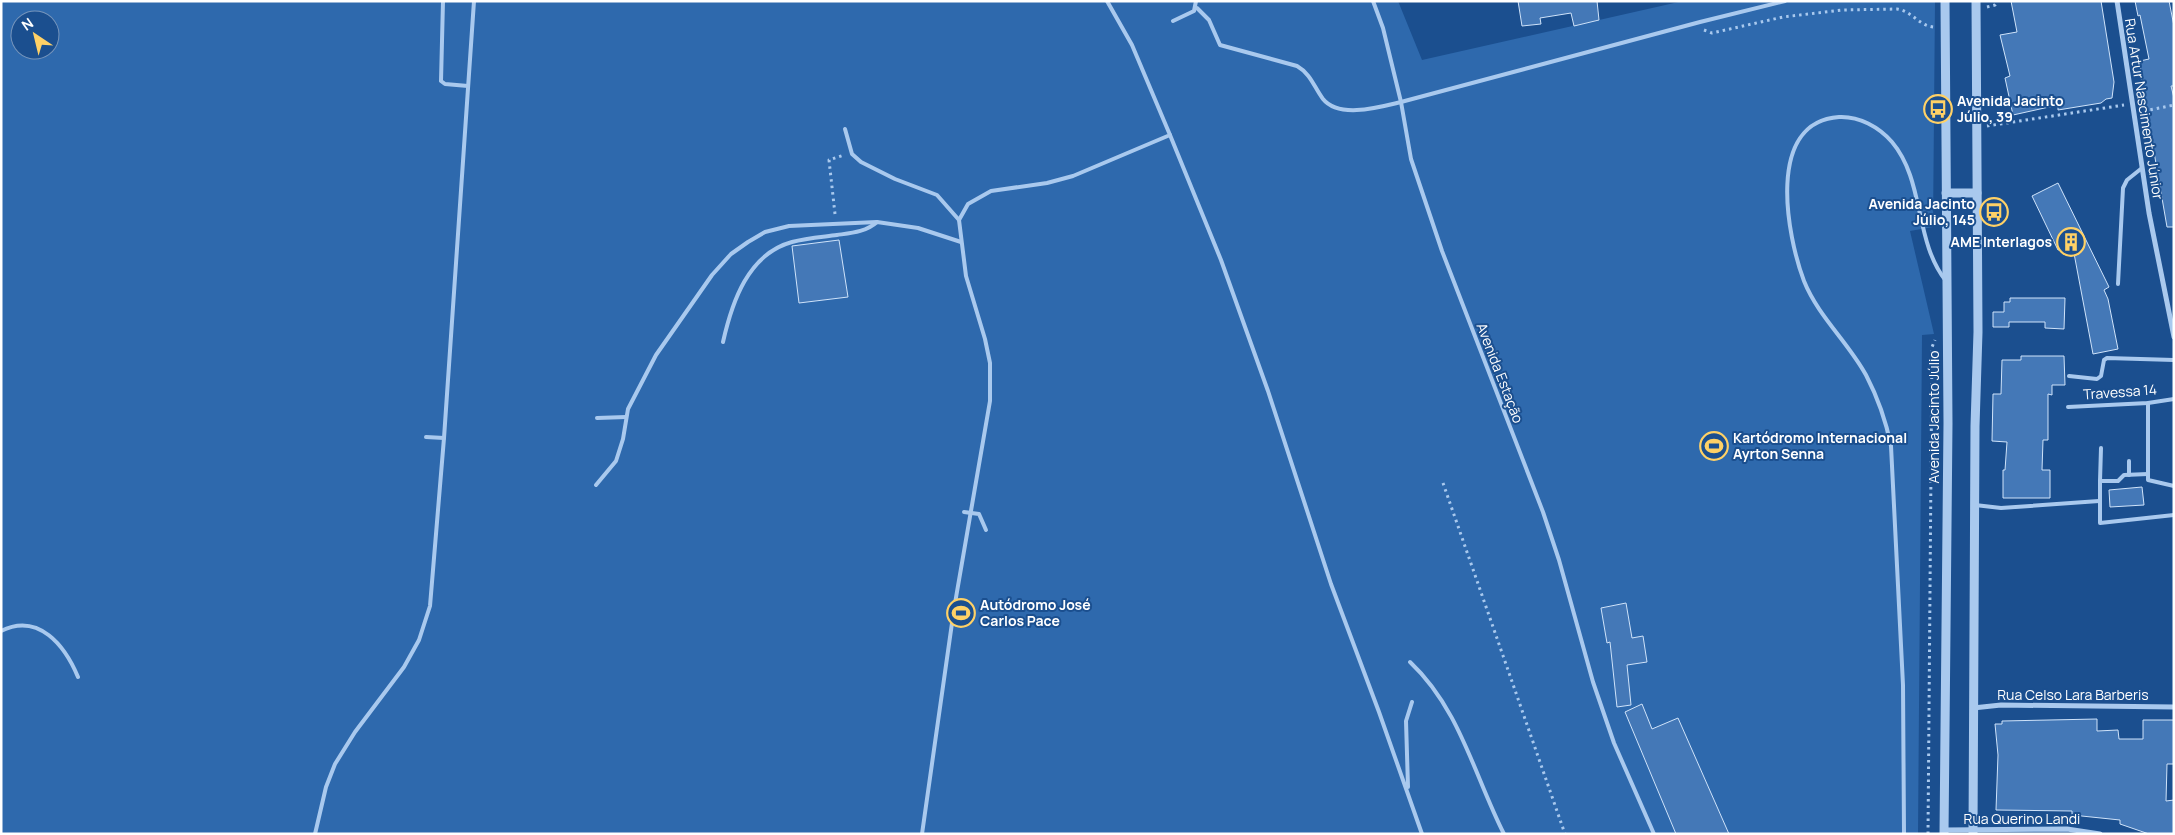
<svg xmlns="http://www.w3.org/2000/svg" width="2175" height="835" viewBox="0 0 2175 835" font-family="Manrope,sans-serif">
	<style>
		.green { fill: #2e69ad; fill-rule: evenodd }
		.building { fill: #4478b7; stroke: #cfe3fa }
		.lines { fill: none; stroke-linecap: round; stroke-linejoin: round }
		.path { stroke: #a9c9ee; stroke-width: 3; stroke-dasharray: 2.5 4; stroke-linecap: butt }
		.service { stroke: #a9c9ee; stroke-width: 4 }
		.minor { stroke: #a9c9ee; stroke-width: 5 }
		.tertiary { stroke: #a9c9ee; stroke-width: 9 }
		.labels { text-anchor: middle; stroke-width: 4; stroke-linejoin: round; paint-order: stroke }
		.poi-label { font-size: 14px; font-weight: bold; fill: #fff; stroke: #1b4f8f; text-anchor: start }
		.street-label { font-size: 14px; fill: #fff; stroke: #1b4f8f }
	</style>
	<rect width="100%" height="100%" fill="#1b4f8f"/>
	<path class="green" d="M1 1H1398L1422 60 1683 1H1935L1933 227 1910 231 1934 334 1922 335 1918 834H1ZM20 20H50V50H20Z"/>
	<g class="building">
		<path d="M1518 1H1597L1599 20 1574 26 1571 13 1540 18 1541 24 1522 26Z"/>
		<path d="M2011 1H2101L2114 82 2112 98 2106 99 2101 103 2058 110V105L2013 115 2005 78 2010 76 2000 35 2017 32Z"/>
		<path d="M2135 1H2169L2174 26V86H2171L2174 98V227H2167L2141 77 2140 61 2149 59 2140 15 2138 16Z"/>
		<path d="M2058 183 2109 287 2104 290 2108 299 2118 349 2093 354 2073 248 2058 250 2032 196Z"/>
		<path d="M839 240 848 297 799 303 792 246Z"/>
		<path d="M2010 298H2065L2064 329 2045 328V322H2009V327H1993V312H2004V302H2010Z"/>
		<path d="M2021 356H2064L2065 385H2052V395L2048 394V440H2043L2042 470H2050V498H2003V470H2005L2007 442 1992 441 1993 394H2001L2002 360H2021Z"/>
		<path d="M2142 487 2144 505 2110 507 2109 490Z"/>
		<path d="M1626 603 1632 638 1643 636 1647 662 1627 665 1631 705 1617 707 1610 642 1607 643 1601 608Z"/>
		<path d="M1642 704 1652 729 1678 718 1729 834H1676L1625 712Z"/>
		<path d="M2097 719V731L2118 730 2119 739H2143V720H2174V764H2167L2166 801 2174 800V834H2149L2120 824V820L2072 815V811L1996 810 1998 755 1995 724H2002V721Z"/>
	</g>
	<g class="lines">
		<g class="path">
			<path d="M1987 7 1995 5 1998 1"/>
			<path d="M1704 30 1712 33 1783 17 1843 10 1897 9C1912 11 1919 26 1934 27"/>
			<path d="M2144 111 2174 105"/>
			<path d="M1987 126 2124 105"/>
			<path d="M835 214 829 160 844 155"/>
			<path d="M1443 483 1565 834"/>
			<path d="M1928 834 1932 347 1935 340"/>
		</g>
		<g class="service">
			<path d="M443 1 441 81 445 84 468 86"/>
			<path d="M1373 1 1383 28 1401 102 1700 22 1785 1"/>
			<path d="M1197 8 1209 20 1220 45 1297 66C1311 74 1314 87 1323 99 1339 119 1380 107 1401 102L1411 159 1442 251 1543 512 1559 560 1593 682 1614 743 1654 834"/>
			<path d="M1173 21 1194 11 1196 1"/>
			<path d="M845 129 852 154 861 162 895 179 937 195 959 220"/>
			<path d="M1170 135 1221 260 1268 391 1331 584 1379 712 1422 834"/>
			<path d="M2118 284 2123 188 2127 180 2142 168"/>
			<path d="M723 342C732 302 748 254 792 242 806 238 822 237 837 235 851 233 866 232 877 222"/>
			<path d="M2069 376 2097 379 2101 376 2104 360 2107 358 2174 360"/>
			<path d="M2148 403V480L2174 486"/>
			<path d="M2068 407 2148 403 2174 399"/>
			<path d="M597 418 626 417"/>
			<path d="M426 437 444 438"/>
			<path d="M2148 474 2124 475 2118 481H2100V523L2174 515"/>
			<path d="M2129 475V461"/>
			<path d="M2100 481 2101 448"/>
			<path d="M596 485 616 461 623 439 628 409 656 355 712 275 731 254 748 242 765 232 789 226 877 222 918 228 961 242"/>
			<path d="M1975 505 2001 508 2099 501"/>
			<path d="M964 512 979 514 986 530"/>
			<path d="M1 631C39 612 65 646 78 677"/>
			<path d="M1410 662C1460 709 1474 775 1504 834"/>
			<path d="M1408 787 1406 721 1412 702"/>
			<path d="M315 834 326 787 335 764 355 732 404 667 419 640 430 606 444 438 474 1"/>
			<path d="M922 834 954 609 990 401V363L985 339 966 276 959 220 968 204 991 191 1047 183 1073 176 1170 135 1132 45 1107 1"/>
			<path d="M1904 834 1903 685 1891 446C1886 421 1878 398 1866 375 1848 342 1818 316 1804 281 1787 236 1765 122 1839 117 1859 116 1879 127 1892 142 1925 181 1914 241 1946 281"/>
		</g>
		<g class="minor">
			<path d="M2117 1 2149 213 2174 337"/>
			<path d="M1973 708 2001 705 2174 707"/>
			<path d="M1944 830 2067 829 2100 834"/>
		</g>
		<g class="tertiary">
			<path d="M1946 193H1977"/>
			<path d="M1944 834 1948 423 1945 1"/>
			<path d="M1973 834 1975 426 1978 332 1976 1"/>
		</g>
	</g>
	<defs>
		<symbol id="bus-ring" viewBox="-11 -11 22 22"><circle r="9.5" fill="#1b4f8f" stroke="#ffd166" stroke-width="1.5"/><path d="M-5-6H5V4H4V6H2V4H-2V6H-4V4H-5ZM-3.5-4V0h7V-4ZM-3.5 1.2v1.5H-2V1.2ZM2 1.2v1.5H3.5V1.2Z" fill="#ffd166"/></symbol>
		<symbol id="building-ring" viewBox="-11 -11 22 22"><circle r="9.5" fill="#1b4f8f" stroke="#ffd166" stroke-width="1.5"/><path d="M-4-6H4V6H1V3H-1V6H-4ZM-2.5-4.3h1.7v1.8h-1.7ZM.8-4.3h1.7v1.8H.8ZM-2.5-1h1.7V.8h-1.7ZM.8-1h1.7V.8H.8Z" fill="#ffd166"/></symbol>
		<symbol id="stadium-ring" viewBox="-11 -11 22 22"><circle r="9.5" fill="#1b4f8f" stroke="#ffd166" stroke-width="1.5"/><path d="M0-5a6.5 5 0 1 0 0 10a6.5 5 0 1 0 0-10ZM-3.5-1.8h7v3.6h-7Z" fill="#ffd166"/></symbol>
	</defs>
	<g fill-rule="evenodd">
		<use href="#bus-ring" x="1922" y="93" width="32" height="32"/>
		<use href="#bus-ring" x="1978" y="196" width="32" height="32"/>
		<use href="#building-ring" x="2055" y="226" width="32" height="32"/>
		<use href="#stadium-ring" x="1698" y="430" width="32" height="32"/>
		<use href="#stadium-ring" x="945" y="597" width="32" height="32"/>
	</g>
	<g class="labels">
		<g class="poi-label">
			<text x="1957" y="106">Avenida Jacinto<tspan x="1957" dy="16">Júlio, 39</tspan></text>
			<text x="1975" y="209" text-anchor="end">Avenida Jacinto<tspan x="1975" dy="16">Júlio, 145</tspan></text>
			<text x="2052" y="247" text-anchor="end">AME Interlagos</text>
			<text x="1733" y="443">Kartódromo Internacional<tspan x="1733" dy="16">Ayrton Senna</tspan></text>
			<text x="980" y="610">Autódromo José<tspan x="980" dy="16">Carlos Pace</tspan></text>
		</g>
		<g class="street-label">
			<text transform="translate(2144 109) rotate(81)" y="5">Rua Artur Nascimento Júnior</text>
			<text transform="translate(1500 373) rotate(69)" y="5">Avenida Estação</text>
			<text transform="translate(2120 392) rotate(-4)" y="5">Travessa 14</text>
			<text transform="translate(1934 417) rotate(-90)" y="5">Avenida Jacinto Júlio</text>
			<text x="2073" y="700">Rua Celso Lara Barberis</text>
			<text x="2022" y="824">Rua Querino Landi</text>
		</g>
	</g>
	<rect width="2175" height="835" fill="none" stroke="#ffffff" stroke-width="5"/>
	<g transform="translate(35 35) rotate(325)"><circle r="24" fill="#1b4f8f" stroke="#7695bc"/>
	<path d="M0-4L9 19L0 12L-9 19Z" fill="#ffd166"/>
	<text y="-8" font-size="14" font-weight="bold" text-anchor="middle" fill="#ffffff">N</text>
	</g>
</svg>
